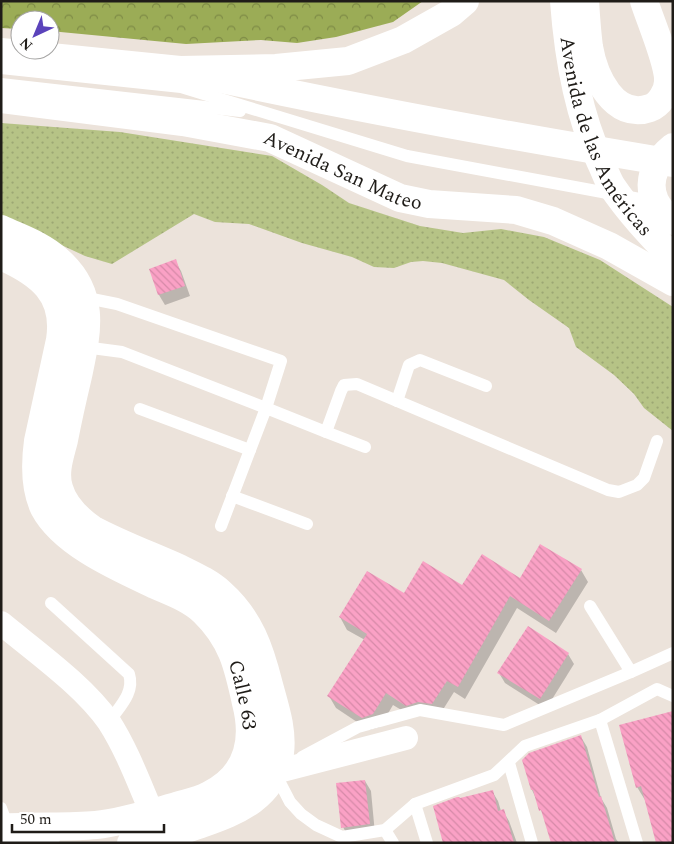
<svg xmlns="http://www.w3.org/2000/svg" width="674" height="844" viewBox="0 0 674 844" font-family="Spectral,serif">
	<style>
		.grass { fill: url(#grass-dots) }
		.forest { fill: url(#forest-crowns) }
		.shadow { fill: #0003 }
		.building { fill: url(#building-back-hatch) }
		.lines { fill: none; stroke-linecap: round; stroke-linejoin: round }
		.service { stroke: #fff; stroke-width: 12 }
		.minor { stroke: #fff; stroke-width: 24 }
		.tertiary { stroke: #fff; stroke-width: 28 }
		.secondary { stroke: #fff; stroke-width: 28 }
		.primary { stroke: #fff; stroke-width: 28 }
		.labels { text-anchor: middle; stroke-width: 4.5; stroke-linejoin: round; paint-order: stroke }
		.street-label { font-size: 20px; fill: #1f1c18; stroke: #fff }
	</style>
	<defs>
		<pattern id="grass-dots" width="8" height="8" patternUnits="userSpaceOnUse" patternTransform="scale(1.25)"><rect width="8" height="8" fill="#b6c386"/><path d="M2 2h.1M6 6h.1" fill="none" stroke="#9ca773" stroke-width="1.8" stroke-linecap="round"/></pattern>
		<pattern id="forest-crowns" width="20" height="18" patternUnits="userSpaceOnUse" patternTransform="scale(1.25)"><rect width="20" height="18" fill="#9bac56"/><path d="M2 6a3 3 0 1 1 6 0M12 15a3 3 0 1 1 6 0" fill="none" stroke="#7e8b46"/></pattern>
		<pattern id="building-back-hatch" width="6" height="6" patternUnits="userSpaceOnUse" patternTransform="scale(1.25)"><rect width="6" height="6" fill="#faa1c5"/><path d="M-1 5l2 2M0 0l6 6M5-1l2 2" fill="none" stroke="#d68aa8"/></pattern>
	</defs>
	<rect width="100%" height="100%" fill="#ece3db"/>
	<path class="grass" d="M1 123 120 132 272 156 322 185 349 203 420 226 463 233 501 229 544 237 600 260 673 307V431L644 408 634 394 614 375 576 347 569 328 529 300 504 280 442 263 423 261 411 262 394 268 374 267 352 257 302 243 249 224 215 222 194 214 112 264 85 256 1 217Z"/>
	<path class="forest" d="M1 1H423L393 22 336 37 297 43 261 40 186 44 50 31V20H20V29L1 28Z"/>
	<g class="shadow">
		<path d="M175 261 181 271 190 296 165 305 159 295 150 270Z"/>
		<path d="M581 570 588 582 556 633 517 608 465 699 454 692 439 716 426 714 413 717 393 705 380 727 369 730 336 708 329 696 365 640 347 630 340 617 404 595 521 580Z"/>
		<path d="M529 628 568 654 574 664 546 709 505 683 499 673Z"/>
		<path d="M673 713 645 800 637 787Z"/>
		<path d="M581 737 587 747 601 798 607 808 616 839 619 843H553L546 820 532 790Z"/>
		<path d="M365 781 371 791 375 834 349 838 343 827Z"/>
		<path d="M492 791 498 801 501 811H503L509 821 517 843H447L460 800Z"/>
	</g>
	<g class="building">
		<path d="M176 259 185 286 158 295 149 269Z"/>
		<path d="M540 544 582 569 549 621 510 596 458 687 447 681 432 704 418 702 406 706 386 693 373 714 362 718 327 696 367 634 339 617 367 571 404 593 423 561 462 585 482 554 520 578Z"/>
		<path d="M528 626 569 653 540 699 497 673Z"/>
		<path d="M673 711V843H656L641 786 636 788 619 725Z"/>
		<path d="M581 735 599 797 601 796 615 843H551L541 810 539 811 533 790H531L522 760 529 753Z"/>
		<path d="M365 780 370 824 341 828 336 783Z"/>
		<path d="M493 790 498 811 504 809 514 843H443L433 806 457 797H459L460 798Z"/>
	</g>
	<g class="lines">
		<g class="service">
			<path d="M1 68 181 87 407 156 656 202"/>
			<path d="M1 84 240 111"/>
			<path d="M82 297 117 304 281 361 266 408 122 352 84 347"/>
			<path d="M397 401 409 365 420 360 486 386"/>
			<path d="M140 409 250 450"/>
			<path d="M326 432 365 447"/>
			<path d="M232 496 307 524"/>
			<path d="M221 526 266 408 326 432 341 391 344 385 357 384 608 490 619 492 637 485 644 478 657 441"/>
			<path d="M51 603 129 674C135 693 119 707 109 722"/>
			<path d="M590 606 631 672"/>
			<path d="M600 720 637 843"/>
			<path d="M302 757 358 727 420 710 504 725 631 672 673 653"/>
			<path d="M509 763 532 843"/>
			<path d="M275 773 290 802 301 814 316 825 342 837 385 830 415 804 494 775 525 746 600 720 657 689 673 696"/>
			<path d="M226 801C259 783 272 745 263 711"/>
			<path d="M415 804 427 843"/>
			<path d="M1 808 8 827"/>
			<path d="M385 830 393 843"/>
			<path d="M5 843 54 839"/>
		</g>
		<g class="minor">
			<path d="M1 623C36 652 84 686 109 722 127 750 139 783 152 813"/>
			<path d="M275 772 406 738"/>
		</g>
		<g class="tertiary">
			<path d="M1 229C20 238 42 245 58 260 97 294 87 333 78 376 73 397 68 419 64 440 60 456 54 472 59 488 64 506 78 519 92 529 120 544 150 555 179 568 193 575 209 582 221 593 250 619 260 649 269 685 275 707 283 730 280 753 274 797 238 811 201 824 188 828 175 834 161 838 152 841 141 841 131 843"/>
			<path id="s1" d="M1 256C40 273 67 294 60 340L38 441C35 463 34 487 44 508 63 544 119 568 155 585 171 592 191 599 204 612 232 639 238 666 246 703 256 742 248 776 209 795 198 801 185 803 173 807 148 814 122 822 96 825 65 828 33 825 1 828"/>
		</g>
		<g class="secondary">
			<path d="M1 52 180 70 276 68 348 61 403 40 451 13 465 1"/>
			<path d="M180 70C343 106 508 136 673 163"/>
			<path id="s2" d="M1 99 183 122 270 138 400 198 429 204 516 210 553 221 609 246 673 282"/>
		</g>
		<g class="primary">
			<path id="s3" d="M564 1C568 56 577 111 600 161 604 169 607 178 611 185 629 212 651 235 673 258"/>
			<path d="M585 1C586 16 587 32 589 47 594 76 614 121 650 108 659 105 668 92 668 81 669 64 650 20 644 1"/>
			<path d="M673 147C646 169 643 200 673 221"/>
		</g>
	</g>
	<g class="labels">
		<g class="street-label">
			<text dy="7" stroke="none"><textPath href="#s3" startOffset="144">Avenida de las Américas</textPath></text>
			<text dy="7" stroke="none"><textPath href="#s2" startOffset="352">Avenida San Mateo</textPath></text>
			<text dy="7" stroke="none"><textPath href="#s1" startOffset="571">Calle 63</textPath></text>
		</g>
	</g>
	<rect width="674" height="844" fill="none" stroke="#1f1c18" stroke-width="5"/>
	<g transform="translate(35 35) rotate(224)"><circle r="24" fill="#ffffff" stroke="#a5a4a3"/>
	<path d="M0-4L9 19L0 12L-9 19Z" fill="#5b43bb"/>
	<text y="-8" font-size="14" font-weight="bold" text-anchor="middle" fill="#1f1c18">N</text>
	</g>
	<path d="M12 824v8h152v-8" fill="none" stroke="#1f1c18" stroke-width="2.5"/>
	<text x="20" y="824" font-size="15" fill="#1f1c18" stroke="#ffffff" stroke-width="4" paint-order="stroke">50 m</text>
</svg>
